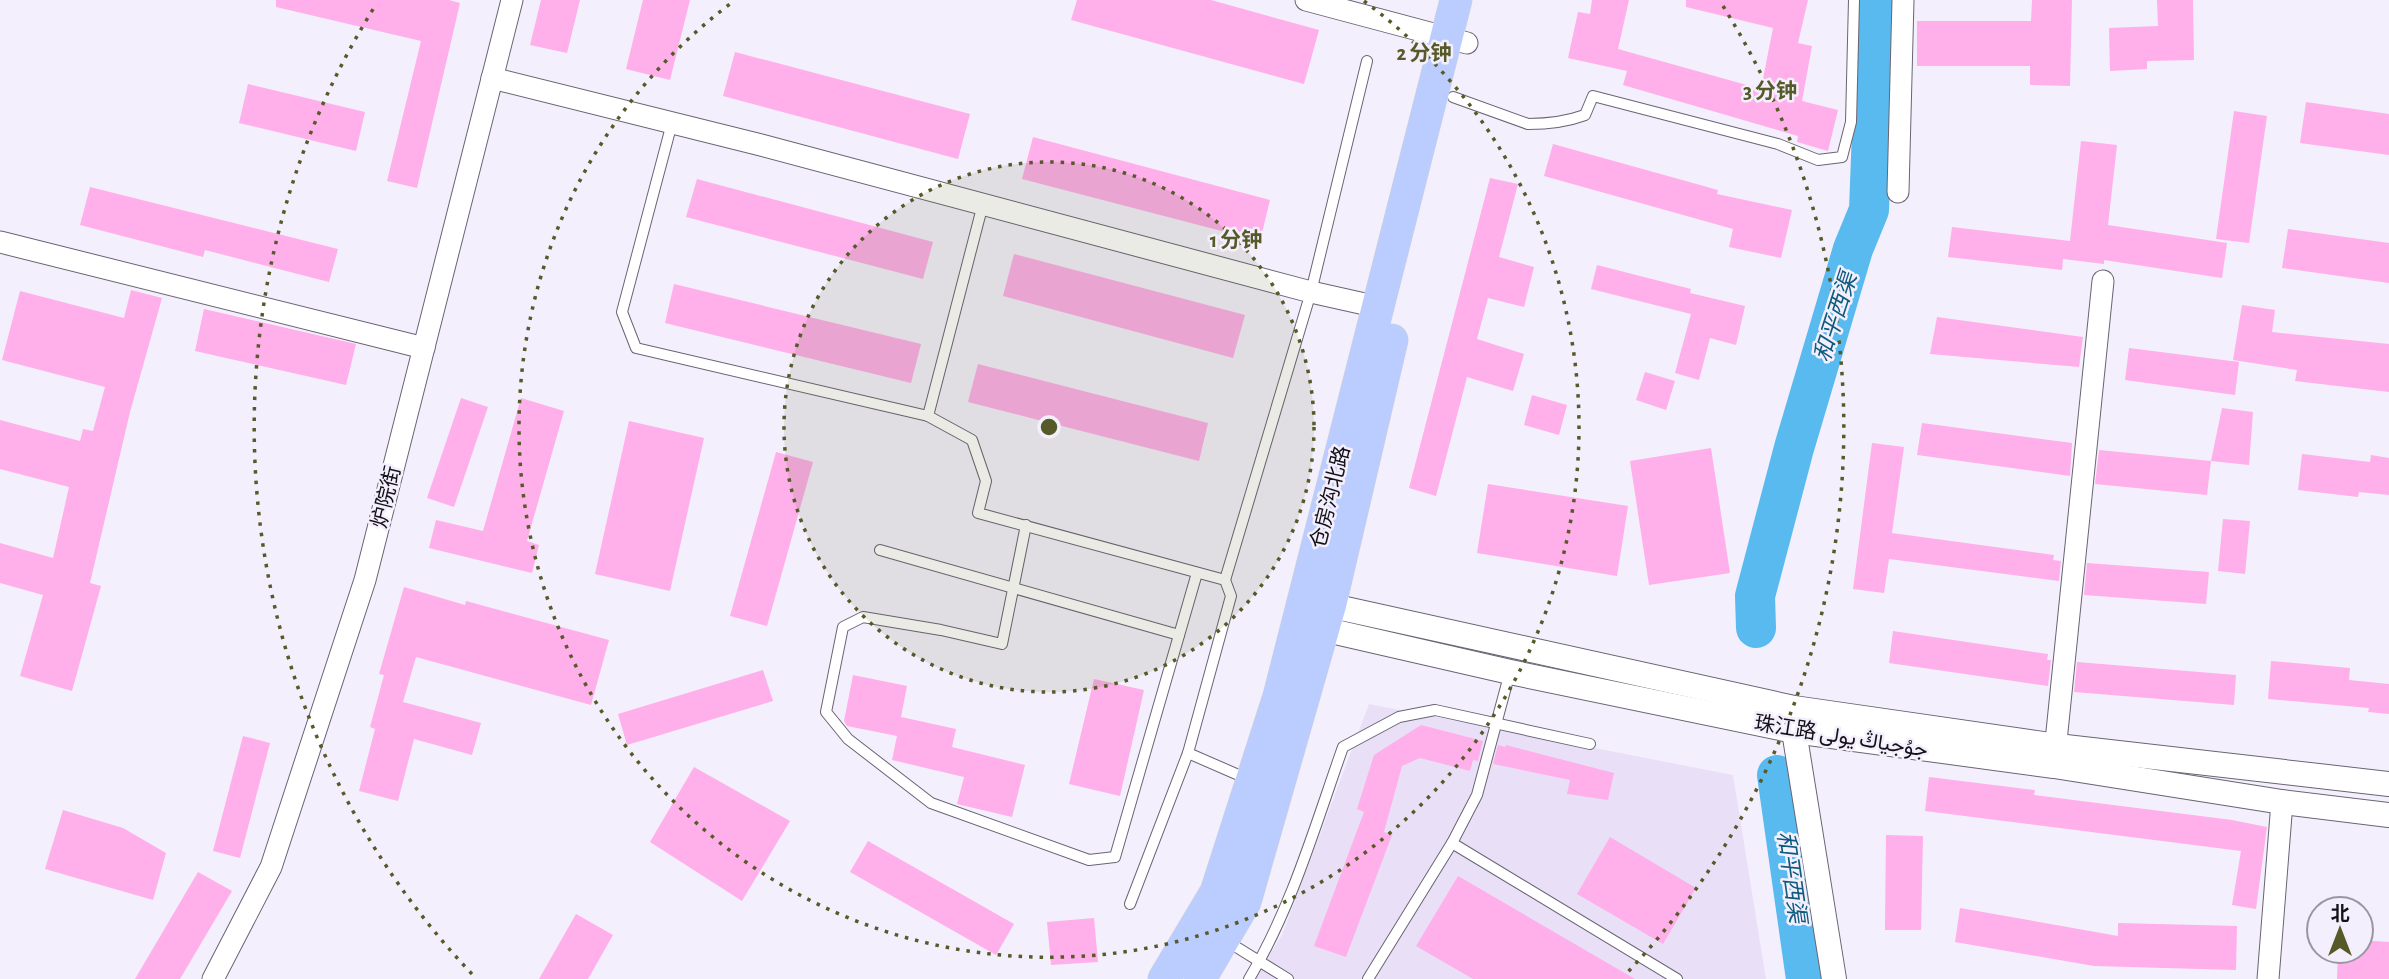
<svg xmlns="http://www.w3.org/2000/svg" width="2389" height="979" viewBox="0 0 2389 979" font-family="'Alegreya Sans',Vazirmatn,'Noto Sans SC',sans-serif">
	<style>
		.built { fill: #e9e0f8 }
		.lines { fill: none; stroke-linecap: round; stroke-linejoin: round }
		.river { stroke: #58baee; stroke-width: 40 }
		.building { fill: #ffafe9 }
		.service-casing { stroke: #6a6473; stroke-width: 12 }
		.minor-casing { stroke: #6a6473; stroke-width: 23 }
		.tertiary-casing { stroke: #6a6473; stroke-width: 26 }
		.primary-casing { stroke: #d5d4d5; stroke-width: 33 }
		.service { stroke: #fff; stroke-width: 10 }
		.minor { stroke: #fff; stroke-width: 21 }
		.tertiary { stroke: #fff; stroke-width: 24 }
		.primary { stroke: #bbccfe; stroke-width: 32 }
		.ring { fill: none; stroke: #565a28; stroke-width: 3.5; stroke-dasharray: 3.5 7 }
		.labels { text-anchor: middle; stroke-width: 5; stroke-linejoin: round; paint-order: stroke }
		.street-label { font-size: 21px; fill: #141117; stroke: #f4effd }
		.water-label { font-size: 23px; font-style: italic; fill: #0e5b7e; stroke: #f4effd }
		.centre { fill: #565a28; stroke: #f4effd; stroke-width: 3.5 }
		.ring-label { font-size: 21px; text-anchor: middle; font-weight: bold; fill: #565a28; stroke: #f4effd; stroke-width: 5; stroke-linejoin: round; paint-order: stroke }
	</style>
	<rect width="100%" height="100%" fill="#f4effd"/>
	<path class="built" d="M1369 704 1733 775 1766 979H1254L1282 935Z"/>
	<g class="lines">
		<g class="river">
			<path d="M1756 628 1755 596 1794 448 1853 249 1869 210 1877 0"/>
			<path d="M1777 775 1806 979"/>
		</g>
	</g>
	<g class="building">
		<path d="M276 0H449L460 3 417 188 387 181 421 41 276 7Z"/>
		<path d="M541 0H580L567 53 530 45Z"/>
		<path d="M643 0H690L670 80 626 69Z"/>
		<path d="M1077 0H1211L1319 30 1304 84 1071 20Z"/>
		<path d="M1592 0H1629L1618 49 1761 89 1773 28 1686 7V0H1808L1798 43 1812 46 1802 101 1838 110 1828 151 1797 142 1798 136 1623 85 1627 71 1568 58 1578 12 1590 14Z"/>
		<path d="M2032 0H2072L2070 86 2030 85V66H1917V21H2031Z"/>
		<path d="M2157 0H2193L2194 60 2147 61V69L2110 71 2109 28 2158 26Z"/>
		<path d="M735 52 970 114 958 159 723 96Z"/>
		<path d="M248 84 365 112 356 151 239 123Z"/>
		<path d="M2306 102 2389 114V155L2300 143Z"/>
		<path d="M2234 111 2267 116 2249 243 2216 239Z"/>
		<path d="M1033 137 1270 200 1260 241 1022 179Z"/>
		<path d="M2081 141 2117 145 2108 225 2227 243 2222 278 2104 260V264L2063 259 2062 270 1948 257 1952 227 2070 241Z"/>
		<path d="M1553 144 1718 190 1717 194 1792 210 1781 258 1729 247 1733 229 1544 176Z"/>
		<path d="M1490 178 1518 184 1499 257 1534 267 1524 307 1488 298 1477 339 1524 354 1513 391 1467 377 1436 496 1409 488Z"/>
		<path d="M697 179 933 242 923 279 686 217Z"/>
		<path d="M90 187 338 249 329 282 205 250 203 257 80 225Z"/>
		<path d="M2288 229 2389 243V283L2282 268Z"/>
		<path d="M1014 254 1245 315 1233 358 1003 296Z"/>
		<path d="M1597 265 1691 289 1690 293 1745 306 1736 345 1710 338 1699 380 1675 373 1691 314 1591 289Z"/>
		<path d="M674 284 921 344 911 383 665 323Z"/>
		<path d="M131 290 162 298 130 412 90 583 101 586 72 691 20 676 43 595 0 583V543L53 558 69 487 0 469V420L80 441 83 429 93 431 105 387 2 360 20 291 124 318Z"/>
		<path d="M2242 305 2275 310 2272 332 2389 344V392L2295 381 2297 370 2233 360Z"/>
		<path d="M204 309 356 344 346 385 195 351Z"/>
		<path d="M1937 317 2083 337 2079 367 1930 354Z"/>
		<path d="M2129 348 2239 362 2235 395 2125 380Z"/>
		<path d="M978 364 1208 423 1199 461 968 402Z"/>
		<path d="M1645 372 1675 381 1666 410 1636 400Z"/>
		<path d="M1532 395 1567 405 1559 435 1524 425Z"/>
		<path d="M461 398 488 407 454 507 427 498Z"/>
		<path d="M521 398 564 411 527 541 539 545 532 573 429 548 436 520 483 531Z"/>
		<path d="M2222 408 2253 412 2249 465 2211 461Z"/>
		<path d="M629 421 704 438 670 591 595 574Z"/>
		<path d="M1922 423 2072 443 2070 476 1917 455Z"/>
		<path d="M1872 443 1904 447 1892 533 2054 555 2053 560 2061 561 2059 581 1889 559 1884 593 1853 589Z"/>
		<path d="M1711 448 1730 573 1649 585 1630 461Z"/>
		<path d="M2099 450 2211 461 2207 495 2095 484Z"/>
		<path d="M776 452 813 462 767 626 730 616Z"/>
		<path d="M2302 454 2370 462 2371 455 2389 458V495L2359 492 2358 497 2298 490Z"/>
		<path d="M1488 484 1628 506 1617 576 1477 553Z"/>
		<path d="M2223 519 2250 521 2245 574 2218 571Z"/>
		<path d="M2087 563 2209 572 2206 604 2084 595Z"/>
		<path d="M404 587 465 605 466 601 609 640 591 705 416 657 403 702 481 723 472 755 414 739 398 801 359 791 375 729 370 727 384 675 379 674Z"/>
		<path d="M1893 631 2048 654 2047 660H2051L2048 686 1889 663Z"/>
		<path d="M2271 661 2350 668 2349 680 2389 684V714L2368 712 2369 708 2268 699Z"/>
		<path d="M2077 662 2236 675 2234 705 2074 692Z"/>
		<path d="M763 670 773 701 627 745 618 714Z"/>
		<path d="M853 675 907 686 901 717 956 729 952 747 1025 765 1012 817 957 804 964 777 892 760 897 736 847 726 844 721Z"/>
		<path d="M1094 679 1144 690 1120 796 1069 784Z"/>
		<path d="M1421 725 1483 741 1478 761 1473 760 1470 771 1420 758 1402 766 1384 832 1392 835 1346 957 1314 946 1364 812 1357 809 1374 755Z"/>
		<path d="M243 736 270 743 240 858 213 851Z"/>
		<path d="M1498 745 1505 747 1506 745 1614 773 1608 800 1567 794 1570 780 1493 764Z"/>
		<path d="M694 767 790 821 742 901 650 842Z"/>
		<path d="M1929 777 2035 790 2034 795 2232 820 2267 827 2256 909 2232 905 2241 851 1925 811Z"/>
		<path d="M63 810 123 828 166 853 153 900 45 869Z"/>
		<path d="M1886 835 1923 836 1921 930H1885Z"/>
		<path d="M1610 837 1696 888 1663 944 1577 894Z"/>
		<path d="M868 841 1014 924 996 955 850 872Z"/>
		<path d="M198 872 232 891 180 979H135Z"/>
		<path d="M1458 876 1635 979H1473L1416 946Z"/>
		<path d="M1960 908 2118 936V923L2237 926 2236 970 2094 966 1955 942Z"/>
		<path d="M576 914 613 935 588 979H539Z"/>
		<path d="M1094 918 1098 962 1051 965 1047 922Z"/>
		<path d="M2361 940 2389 942V979H2337L2338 951H2361Z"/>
	</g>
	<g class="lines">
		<defs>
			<g id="service">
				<path d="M1453 97 1528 124C1548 124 1566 122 1585 115L1593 96 1778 144 1818 160 1842 157 1851 122 1854 0"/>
				<path d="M672 123 622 312 636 348 928 416 983 204"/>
				<path d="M928 416 972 440 986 481 978 513 1225 580 1231 596 1188 753 1130 904"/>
				<path d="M1026 525 1002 644 941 630 863 617 843 627 826 712 848 739 931 803 1089 860 1115 857 1197 573"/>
				<path d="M880 550 1179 635"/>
				<path d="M1225 580 1311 292 1367 61"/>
				<path d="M1188 753 1250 780"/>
				<path d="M1452 843 1677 979"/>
				<path d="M1225 940 1288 979"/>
				<path d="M1249 979C1292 907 1315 826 1343 747L1399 717 1435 710 1590 744"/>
				<path d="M1368 979 1452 843 1477 795 1510 672"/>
			</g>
			<g id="minor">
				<path d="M1306 0 1467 43"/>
				<path d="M492 78 761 145 1311 292 1378 307"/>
				<path d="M1898 192 1903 0"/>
				<path d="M0 242 424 348"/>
				<path d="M2054 761 2103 281"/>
				<path d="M213 979 271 867 365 580 512 0"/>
				<path d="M2268 979 2282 802"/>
			</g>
			<g id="tertiary">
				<path d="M1314 602 1794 708 2057 746 2389 784"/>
				<path d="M1305 625 1510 672 1794 731 2054 766 2282 802 2389 815"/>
				<path d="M1794 717V731L1834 979"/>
			</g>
			<g id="primary">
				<path d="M1164 979 1216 892 1279 696 1456 0"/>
				<path d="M1200 979 1245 902 1330 605 1392 340"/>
			</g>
		</defs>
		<use href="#service" class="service-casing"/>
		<use href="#minor" class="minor-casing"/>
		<use href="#tertiary" class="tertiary-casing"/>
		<use href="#primary" class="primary-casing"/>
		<use href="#service" class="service"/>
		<use href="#minor" class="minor"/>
		<use href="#tertiary" class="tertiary"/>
		<use href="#primary" class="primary"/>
	</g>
	<circle cx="1049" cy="427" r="265" fill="#565a28" fill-opacity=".12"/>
	<g class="ring">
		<circle cx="1049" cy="427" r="265"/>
		<path d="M1364 1A530 530 0 1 1 734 1"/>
		<path d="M472 974A795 795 0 0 1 375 6M1723 6A795 795 0 0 1 1626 974"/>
	</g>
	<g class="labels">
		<g class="street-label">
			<text transform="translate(386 497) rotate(-76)" y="7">炉院街</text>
			<text transform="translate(1330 497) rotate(-76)" y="7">仓房沟北路</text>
			<text transform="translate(1841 736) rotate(9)" y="7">珠江路 جۇجياڭ يولى</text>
		</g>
		<g class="water-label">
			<text transform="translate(1835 317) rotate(-72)" y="8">和平西渠</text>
			<text transform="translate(1792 877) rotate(82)" y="8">和平西渠</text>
		</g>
	</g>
	<circle cx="1049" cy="427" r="10" class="centre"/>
	<g class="ring-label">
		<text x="1424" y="60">2 分钟</text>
		<text x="1770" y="98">3 分钟</text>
		<text x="1236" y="247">1 分钟</text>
	</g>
	<g transform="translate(2340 930)"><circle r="33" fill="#f4effd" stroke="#9a96a1" stroke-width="2"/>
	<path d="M0-5L12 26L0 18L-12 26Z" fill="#565a28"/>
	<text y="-10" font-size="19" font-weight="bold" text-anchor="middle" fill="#141117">北</text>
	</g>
</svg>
